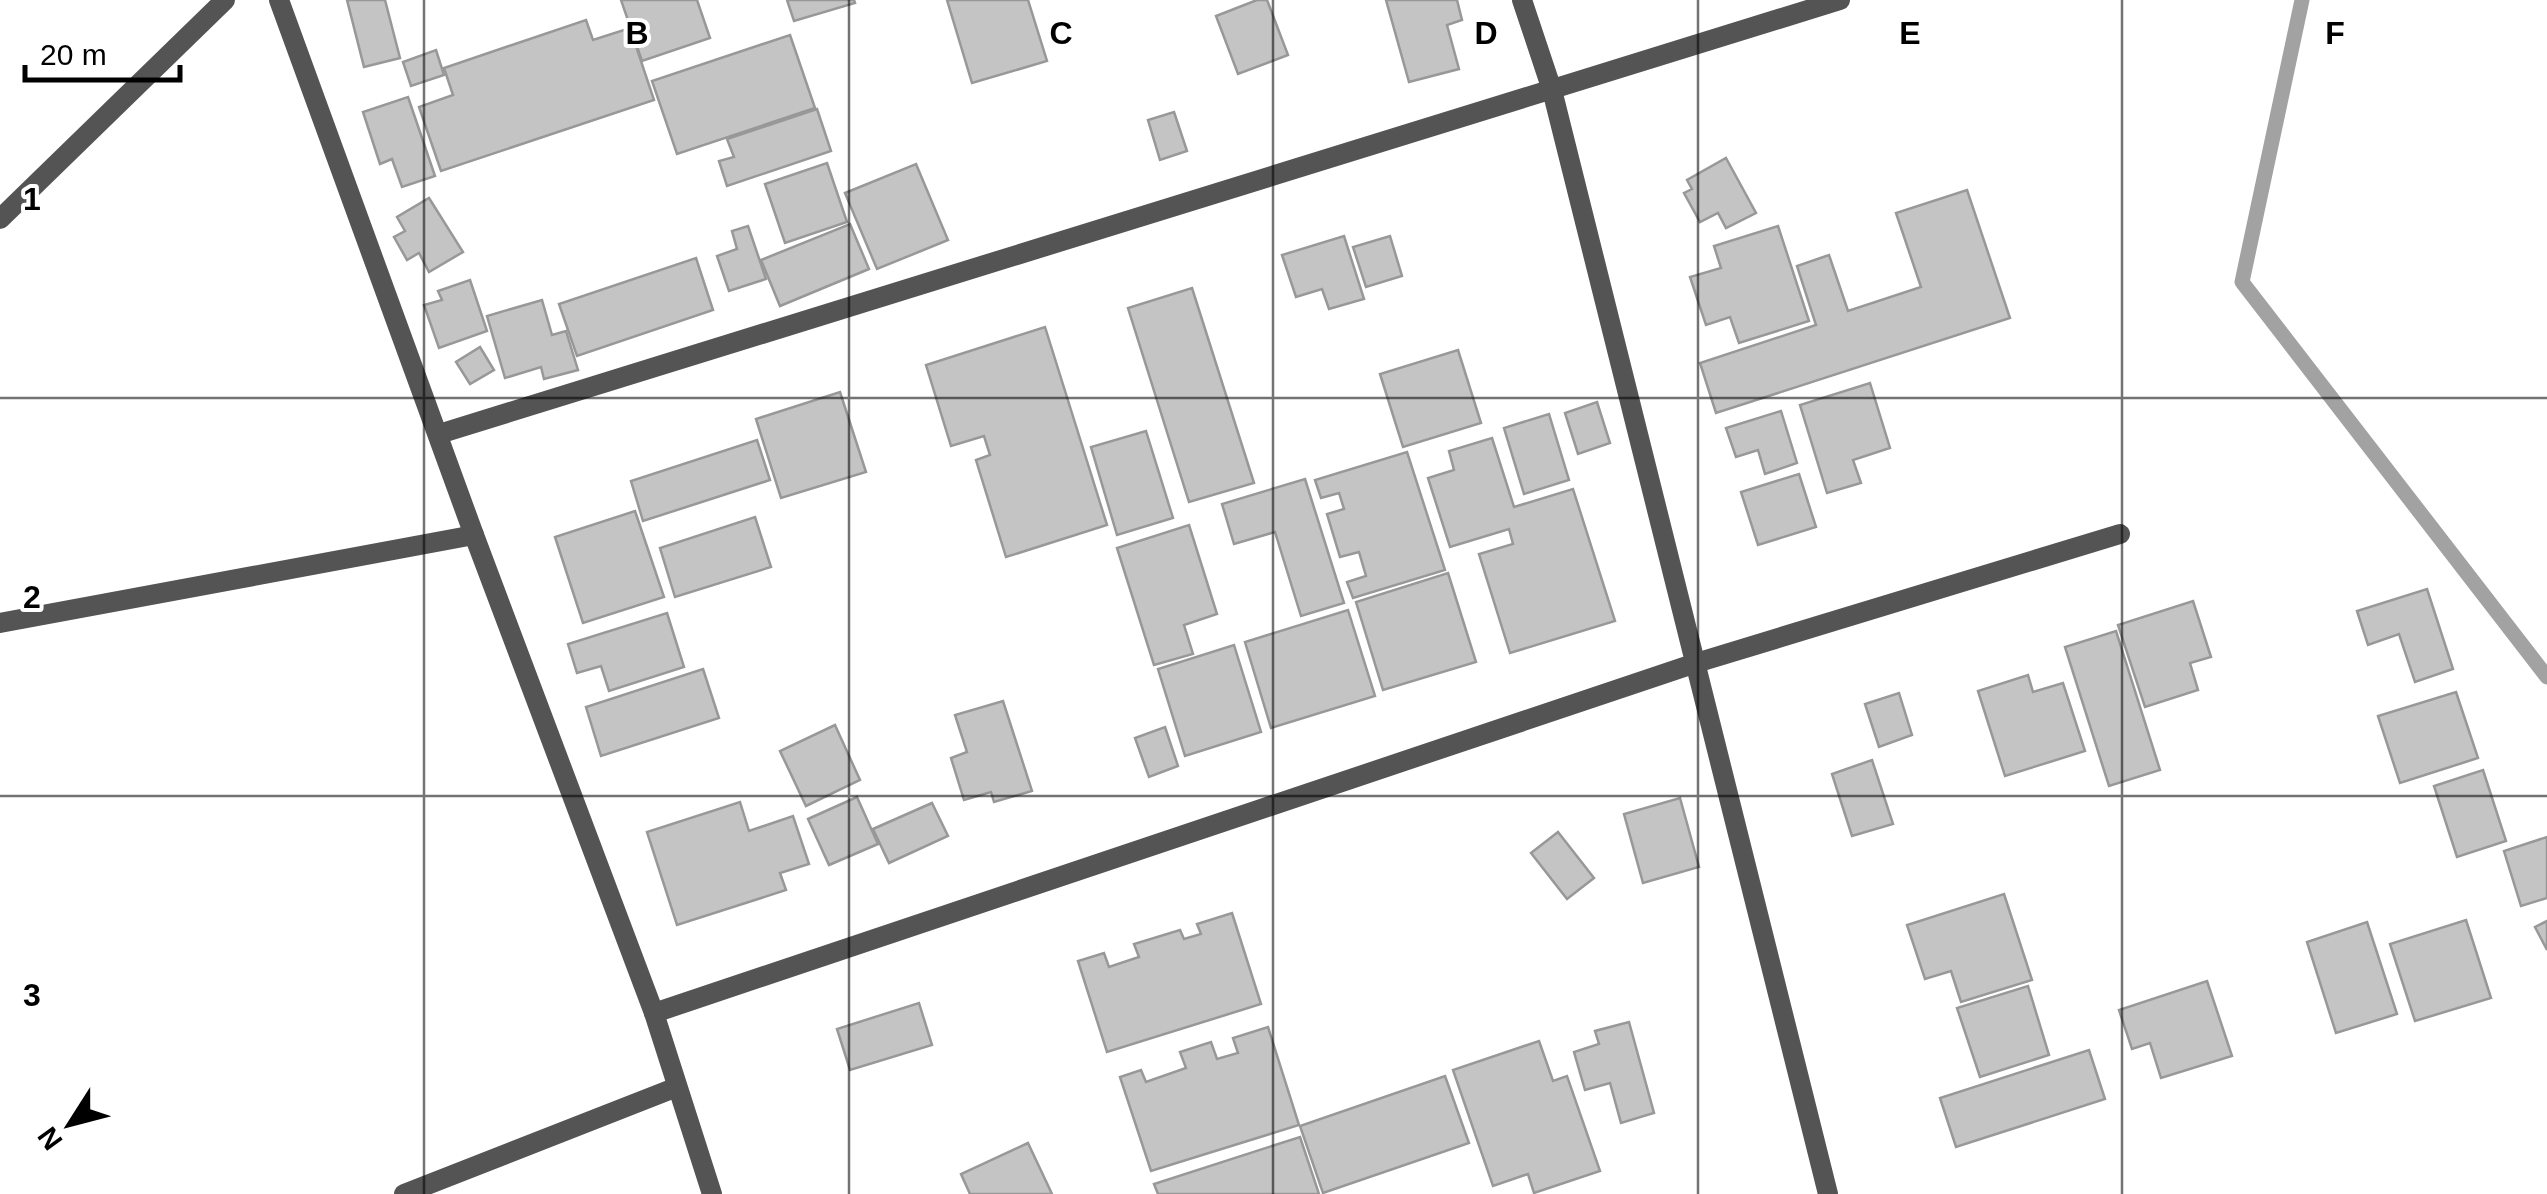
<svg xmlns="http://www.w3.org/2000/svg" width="2547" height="1194" viewBox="0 0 2547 1194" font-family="Helvetica,sans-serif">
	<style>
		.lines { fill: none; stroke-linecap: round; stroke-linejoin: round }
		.stream { stroke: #a2a2a2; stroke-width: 15 }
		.building { fill: #c4c4c4; stroke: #989898; stroke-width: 2.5 }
		.street { stroke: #545454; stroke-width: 20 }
		.grid { fill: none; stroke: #000; stroke-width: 2.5; stroke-opacity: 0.55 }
		.grid-label { font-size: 32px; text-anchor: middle; font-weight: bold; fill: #000; stroke: #fff; stroke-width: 8; stroke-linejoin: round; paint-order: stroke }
	</style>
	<rect width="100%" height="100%" fill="#fff"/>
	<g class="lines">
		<path class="stream" d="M2302 0 2242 282 2547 677"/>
	</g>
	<g class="building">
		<path d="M347 0H385L400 58 364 67Z"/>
		<path d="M621 0H697L710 38 642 61Z"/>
		<path d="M787 0H854L855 3 794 21Z"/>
		<path d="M947 0H1028L1047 61 972 83Z"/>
		<path d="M1257 0H1267L1288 55 1238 74 1216 16Z"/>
		<path d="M1386 0H1457L1462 20 1447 25 1459 69 1409 82Z"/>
		<path d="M586 20 593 40 630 28 654 100 441 171 419 107 453 95 444 68Z"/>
		<path d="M790 35 815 108 677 154 652 81Z"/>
		<path d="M436 50 444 75 411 86 403 62Z"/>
		<path d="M408 97 435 176 402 187 392 159 380 164 363 112Z"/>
		<path d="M817 109 831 151 727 186 719 161 734 157 727 139Z"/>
		<path d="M1174 112 1187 151 1160 160 1148 120Z"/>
		<path d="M1726 158 1756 213 1726 228 1718 213 1700 222 1684 193 1692 189 1687 180Z"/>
		<path d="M827 163 847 222 785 243 765 184Z"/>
		<path d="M916 164 948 240 877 269 845 193Z"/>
		<path d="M1967 190 2010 318 1716 413 1700 363 1816 325 1797 266 1829 255 1848 311 1921 287 1896 213Z"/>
		<path d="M429 198 463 252 429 272 419 253 407 260 394 237 405 231 397 217Z"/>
		<path d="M850 224 869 269 780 306 761 260Z"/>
		<path d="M748 226 766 279 729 291 717 256 737 249 732 231Z"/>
		<path d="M1778 226 1809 321 1739 343 1730 317 1706 325 1690 277 1721 268 1714 246Z"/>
		<path d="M1344 236 1364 299 1329 309 1322 289 1296 297 1282 255Z"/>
		<path d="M1390 236 1402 276 1366 287 1353 247Z"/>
		<path d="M696 258 713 310 577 356 559 304Z"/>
		<path d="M470 280 487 331 439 348 424 305 442 300 438 291Z"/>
		<path d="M1192 288 1254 483 1189 502 1128 308Z"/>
		<path d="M542 300 552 335 566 331 578 370 544 379 541 367 505 378 487 316Z"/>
		<path d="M1045 327 1107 525 1006 557 976 460 990 455 984 436 951 446 926 365Z"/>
		<path d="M480 347 494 370 470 384 456 362Z"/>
		<path d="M1458 350 1481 423 1403 447 1380 374Z"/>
		<path d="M1870 383 1890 448 1853 460 1861 483 1827 493 1800 405Z"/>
		<path d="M840 392 866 472 781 498 756 419Z"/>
		<path d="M1597 402 1610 443 1578 454 1565 413Z"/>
		<path d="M1781 411 1797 463 1765 474 1758 450 1736 457 1726 428Z"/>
		<path d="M1549 414 1569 480 1524 494 1504 428Z"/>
		<path d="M1146 431 1173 518 1117 535 1091 447Z"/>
		<path d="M1492 438 1514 507 1573 489 1615 621 1510 653 1479 554 1513 544 1509 529 1450 547 1428 478 1454 470 1449 451Z"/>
		<path d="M757 440 770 480 643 521 631 481Z"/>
		<path d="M1407 452 1445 570 1353 598 1347 582 1366 576 1359 552 1340 557 1327 514 1344 509 1339 493 1321 498 1315 480Z"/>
		<path d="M1799 474 1816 527 1758 545 1741 492Z"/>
		<path d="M1305 479 1344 603 1301 616 1275 532 1234 544 1222 504Z"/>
		<path d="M635 511 664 597 583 623 555 537Z"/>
		<path d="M755 517 771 567 675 597 660 548Z"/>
		<path d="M1189 525 1217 614 1184 625 1193 654 1154 665 1117 548Z"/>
		<path d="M1448 573 1476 662 1383 690 1356 602Z"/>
		<path d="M2427 589 2453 669 2415 682 2399 634 2368 645 2357 611Z"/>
		<path d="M2193 601 2211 657 2190 663 2198 690 2145 707 2118 625Z"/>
		<path d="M1348 610 1375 696 1271 728 1245 642Z"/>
		<path d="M667 613 684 667 609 691 601 666 577 673 568 644Z"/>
		<path d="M2116 631 2160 770 2109 786 2065 647Z"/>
		<path d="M1234 645 1261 732 1185 756 1158 669Z"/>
		<path d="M703 669 719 718 601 756 586 707Z"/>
		<path d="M2028 675 2033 692 2063 683 2085 751 2005 776 1978 691Z"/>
		<path d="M2456 692 2478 758 2400 783 2378 716Z"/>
		<path d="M1899 693 1912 735 1879 747 1865 704Z"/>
		<path d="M1003 701 1032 791 994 802 991 792 964 800 951 758 967 752 955 715Z"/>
		<path d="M835 725 860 780 806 806 780 751Z"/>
		<path d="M1165 727 1178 766 1149 777 1135 738Z"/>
		<path d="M1872 760 1893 824 1852 836 1832 774Z"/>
		<path d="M2483 770 2506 841 2457 857 2434 786Z"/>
		<path d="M857 797 878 844 829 865 808 819Z"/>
		<path d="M1680 798 1699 867 1643 883 1624 814Z"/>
		<path d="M740 802 749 831 793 816 809 864 780 873 786 890 677 925 647 832Z"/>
		<path d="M932 803 948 836 889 863 873 829Z"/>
		<path d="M1558 832 1594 878 1567 899 1531 853Z"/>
		<path d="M2547 837V898L2521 906 2504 851Z"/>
		<path d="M2004 894 2032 980 1961 1002 1951 971 1925 979 1907 925Z"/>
		<path d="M1232 913 1261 1004 1107 1052 1078 961 1104 953 1109 967 1139 957 1134 944 1180 930 1184 939 1201 934 1197 924Z"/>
		<path d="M2466 920 2491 998 2415 1021 2390 944Z"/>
		<path d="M2547 921V950L2535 927Z"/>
		<path d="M2367 922 2397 1014 2336 1033 2307 942Z"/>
		<path d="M2207 981 2232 1056 2161 1078 2150 1043 2132 1049 2119 1010Z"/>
		<path d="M2028 986 2049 1055 1980 1077 1957 1008Z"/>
		<path d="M919 1003 932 1045 850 1070 837 1029Z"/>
		<path d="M1629 1022 1654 1113 1621 1123 1610 1083 1585 1090 1574 1052 1599 1044 1595 1031Z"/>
		<path d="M1268 1027 1299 1125 1151 1171 1120 1077 1141 1070 1146 1082 1186 1068 1180 1052 1211 1042 1217 1059 1238 1053 1233 1038Z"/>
		<path d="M1539 1041 1553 1081 1567 1076 1600 1171 1534 1193 1528 1174 1493 1186 1453 1070Z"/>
		<path d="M2089 1050 2105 1099 1956 1147 1940 1098Z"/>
		<path d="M1445 1076 1469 1143 1323 1193 1300 1126Z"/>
		<path d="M1300 1137 1319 1194H1158L1154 1184Z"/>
		<path d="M1028 1143 1052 1194H970L961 1174Z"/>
	</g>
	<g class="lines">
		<g class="street">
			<path d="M279 0 474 535 654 1013 712 1194"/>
			<path d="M1522 0 1552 90 1828 1194"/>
			<path d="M0 219 225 0"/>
			<path d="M439 434 1840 0"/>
			<path d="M0 623 474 535"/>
			<path d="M654 1013 1696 663 2120 534"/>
			<path d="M404 1194 677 1087"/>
		</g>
	</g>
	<path class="grid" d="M424 0V1194M849 0V1194M1273 0V1194M1698 0V1194M2122 0V1194M0 398H2547M0 796H2547"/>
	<g class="grid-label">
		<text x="637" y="44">B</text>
		<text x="1061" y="44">C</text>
		<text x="1486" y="44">D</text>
		<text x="1910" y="44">E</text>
		<text x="2335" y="44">F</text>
		<text x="32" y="210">1</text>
		<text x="32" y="608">2</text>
		<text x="32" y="1006">3</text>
	</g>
	<g transform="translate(70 1124) rotate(234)" stroke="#ffffff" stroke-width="8" paint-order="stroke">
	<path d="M0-8L18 38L0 25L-18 38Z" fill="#000000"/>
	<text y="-15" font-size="28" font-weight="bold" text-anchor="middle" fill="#000000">N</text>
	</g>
	<path d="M25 65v15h155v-15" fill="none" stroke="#000000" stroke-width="5"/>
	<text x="40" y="65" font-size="30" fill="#000000" stroke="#ffffff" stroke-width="8" paint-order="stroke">20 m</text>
</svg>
